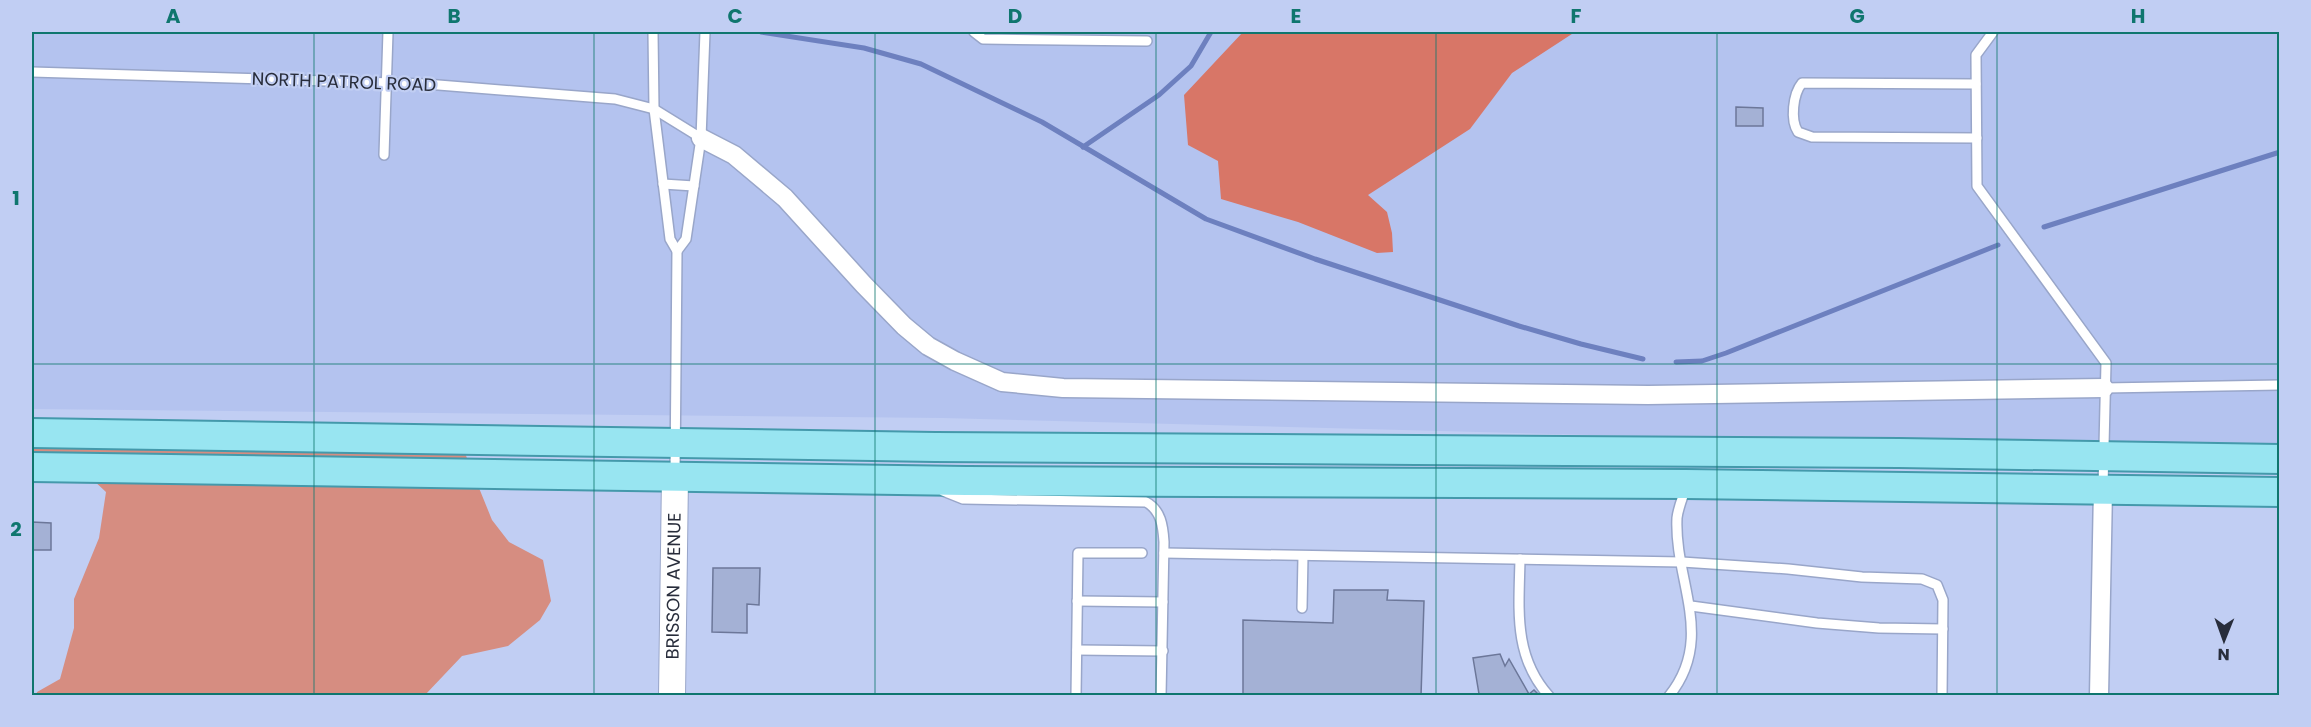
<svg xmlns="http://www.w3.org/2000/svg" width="2311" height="727" viewBox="0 0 2311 727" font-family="Poppins,sans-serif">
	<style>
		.built { fill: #b4c3ef }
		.green { fill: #d68d81 }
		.forest { fill: #d87667 }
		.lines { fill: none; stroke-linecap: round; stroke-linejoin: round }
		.stream { stroke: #6d80bf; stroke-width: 5 }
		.building { fill: #a4b1d5; stroke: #6c7799; stroke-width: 1.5 }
		.lane-casing { stroke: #99a6c9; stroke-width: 12 }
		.street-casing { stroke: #99a6c9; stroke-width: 21 }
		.secondary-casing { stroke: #99a6c9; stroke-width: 28 }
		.primary-casing { stroke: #4499ab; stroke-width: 32 }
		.lane { stroke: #fff; stroke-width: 9 }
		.street { stroke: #fff; stroke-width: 18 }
		.secondary { stroke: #fff; stroke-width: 26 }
		.primary { stroke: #98e5f1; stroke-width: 28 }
		.grid { fill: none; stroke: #0f766e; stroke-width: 1.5; stroke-opacity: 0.55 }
		.labels { text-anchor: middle; stroke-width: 4.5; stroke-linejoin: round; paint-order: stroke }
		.street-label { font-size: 18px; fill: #282d3b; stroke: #c1cef3 }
		.neatline { fill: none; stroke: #0f766e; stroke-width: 2 }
		.grid-label { font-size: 20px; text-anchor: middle; font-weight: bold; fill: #0f766e }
	</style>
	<rect width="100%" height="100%" fill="#c1cef3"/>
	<path class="built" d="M32 32H2279V453L943 418 32 409Z"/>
	<g class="green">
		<path d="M32 443 464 450 469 464 32 454Z"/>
		<path d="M91 478 477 483 492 520 509 542 543 560 551 601 540 620 508 646 462 656 425 695 36 696 37 692 60 679 74 628V599L99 538 106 492Z"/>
	</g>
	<path class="forest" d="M1243 32H1575L1512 73 1470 129 1368 195 1387 212 1392 233 1393 252 1377 253 1298 222 1221 199 1218 161 1188 145 1184 95Z"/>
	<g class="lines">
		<g class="stream">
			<path d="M761 32 864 48 921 64 1042 122 1206 219 1315 259 1519 326 1581 344 1643 359"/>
			<path d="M1083 147 1159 95 1191 66 1211 32"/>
			<path d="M2044 227 2280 152"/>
			<path d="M1676 362 1702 361 1726 353 1998 245"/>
		</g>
	</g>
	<g class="building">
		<path d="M1736 107 1763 108V126H1736Z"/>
		<path d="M32 522 51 523V550H32Z"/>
		<path d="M713 568H760L759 605 747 604V633L712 632Z"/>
		<path d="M1334 590H1388L1387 600 1424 601 1421 696H1243V620L1333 623Z"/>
		<path d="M1500 654 1505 666 1509 659 1529 694 1534 690 1540 696H1477L1479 694 1473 658Z"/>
	</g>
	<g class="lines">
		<defs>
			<g id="lane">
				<path d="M653 32 654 109 670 239 677 251 675 474"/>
				<path d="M974 32 983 39 1147 41"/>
				<path d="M1993 32 1976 55 1977 186 2106 363 2103 487"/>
				<path d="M32 72 426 84 615 99 654 109 701 138"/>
				<path d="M1976 84 1802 83C1793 94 1790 120 1798 132L1812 137 1977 138"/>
				<path d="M384 155 388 32"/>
				<path d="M663 184 694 186"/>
				<path d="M677 251 686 239 701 138 705 32"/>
				<path d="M2104 388 2280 385"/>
				<path d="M943 491 963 499 1146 502C1161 510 1163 526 1164 542L1161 696"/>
				<path d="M1164 553 1682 562 1788 569 1862 577 1922 579 1937 585 1943 600 1942 696"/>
				<path d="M1520 559C1519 609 1513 656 1549 696"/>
				<path d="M1077 601 1163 602"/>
				<path d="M1691 606 1817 623 1879 628 1943 629"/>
				<path d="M1302 608 1303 556"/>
				<path d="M1077 650 1163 651"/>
				<path d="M1076 696 1078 553H1142"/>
				<path d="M1669 696C1716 638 1674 581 1677 518 1678 508 1683 497 1686 487"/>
			</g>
			<g id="street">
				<path d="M701 138 734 155 785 198 864 285 904 326 928 346 955 361 1002 382 1063 388 1648 395 2104 388"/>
				<path d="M2099 696 2103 489"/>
			</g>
			<g id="secondary">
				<path id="s1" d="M672 696 675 477"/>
			</g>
			<g id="primary">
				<path d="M32 433 935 447 1899 453 2280 459"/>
				<path d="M32 467 966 481 1686 484 2280 492"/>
			</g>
		</defs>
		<use href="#lane" class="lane-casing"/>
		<use href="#street" class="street-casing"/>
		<use href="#secondary" class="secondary-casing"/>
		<use href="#primary" class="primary-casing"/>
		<use href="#lane" class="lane"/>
		<use href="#street" class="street"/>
		<use href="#secondary" class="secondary"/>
		<use href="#primary" class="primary"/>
	</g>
	<path class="grid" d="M314 32V696M594 32V696M875 32V696M1156 32V696M1436 32V696M1717 32V696M1997 32V696M32 364H2280"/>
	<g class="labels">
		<g class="street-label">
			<text transform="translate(344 82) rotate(2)" y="6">NORTH PATROL ROAD</text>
			<text dy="6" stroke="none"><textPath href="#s1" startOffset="110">BRISSON AVENUE</textPath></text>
		</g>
	</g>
	<rect width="2311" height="727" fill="none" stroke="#c1cef3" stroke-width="66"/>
	<g transform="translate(2224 640) rotate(181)" stroke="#c1cef3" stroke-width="4.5" paint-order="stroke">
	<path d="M0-4.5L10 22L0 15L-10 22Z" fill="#282d3b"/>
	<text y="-9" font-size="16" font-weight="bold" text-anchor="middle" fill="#282d3b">N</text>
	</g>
	<rect x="33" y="33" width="2245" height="661" class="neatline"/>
	<g class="grid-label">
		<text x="173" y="23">A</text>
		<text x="454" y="23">B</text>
		<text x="735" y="23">C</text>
		<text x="1015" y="23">D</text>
		<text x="1296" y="23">E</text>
		<text x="1576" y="23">F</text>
		<text x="1857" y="23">G</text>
		<text x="2138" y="23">H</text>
		<text x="16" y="205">1</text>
		<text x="16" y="536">2</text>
	</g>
</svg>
